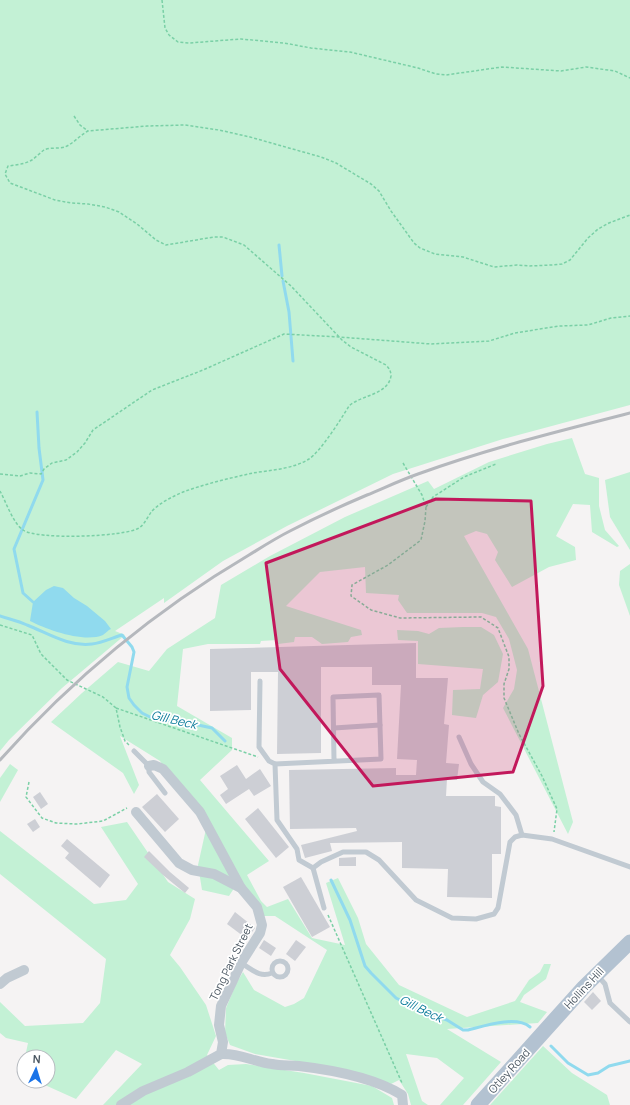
<svg xmlns="http://www.w3.org/2000/svg" width="630" height="1105" viewBox="0 0 630 1105" font-family="Manrope,sans-serif">
	<style>
		.green { fill: #c3f1d5 }
		.water { fill: #90daee }
		.lines { fill: none; stroke-linecap: round; stroke-linejoin: round }
		.stream { stroke: #90daee; stroke-width: 3 }
		.building { fill: #cdcfd5 }
		.path { stroke: #7ad0a6; stroke-width: 1.5; stroke-dasharray: 3 2; stroke-linecap: butt }
		.lane { stroke: #c1cad2; stroke-width: 5 }
		.street { stroke: #c1cad2; stroke-width: 10 }
		.primary { stroke: #b3c2d1; stroke-width: 15 }
		.rail { stroke: #b5b8bd; stroke-width: 3 }
		.marked { fill: #c2185b; fill-opacity: 0.2; stroke: #c2185b; stroke-width: 3; stroke-linejoin: round }
		.labels { text-anchor: middle; stroke-width: 3.5; stroke-linejoin: round; paint-order: stroke }
		.street-label { font-size: 11px; fill: #4a5661; stroke: #fff }
		.water-label { font-size: 12px; font-style: italic; fill: #0c7c9b; stroke: #fff }
	</style>
	<rect width="100%" height="100%" fill="#f5f3f3"/>
	<g class="green">
		<path d="M0 0H630V405L503 439 393 474 287 526 223 561 164 603V598L115 631 125 635 62 688 9 740 0 751Z"/>
		<path d="M572 438 585 474 599 478V506L605 530 619 546 617 547 592 532 590 505 573 504 556 536 575 547 576 560 549 567 512 587 495 560 498 552 487 534 476 531 464 536 528 649 573 822 568 834 503 708 514 689 517 670 509 639 496 617 482 613H407L398 600 399 595 366 593 365 567 320 572 286 606 361 630 362 635 351 637 348 642 322 644 312 637H295L294 642 278 644 277 640 261 641 260 644H208L183 649 177 706 232 738V750L200 780 269 861 247 875 261 901 267 907 288 899 312 938 345 945 326 883 338 878 358 918 366 944 399 985 467 1017 515 1001 529 980 540 972 544 964H551L546 979 524 995 520 1002 547 1012 538 1023 447 1029 501 1062 463 1105H440L464 1078 437 1058 406 1054 422 1101 428 1105H411L408 1094 399 1080 391 1084 307 1063 255 1054 230 1045 225 1033 226 1008 236 984 243 972 254 990 285 1007 294 1004 304 998 327 950 275 916H261L240 879 229 896 202 890 198 865 206 829 160 761 120 736 139 785 134 794 123 773 51 722 82 693 118 662 149 671 167 649 215 618 221 585 270 556 345 517 428 481 434 489 489 462 547 444Z"/>
		<path d="M630 472V550L610 517 605 480Z"/>
		<path d="M630 564V616L619 585 620 571Z"/>
		<path d="M463 627H481L494 635 503 654 498 682 483 695 476 718 452 715 453 690 480 689 483 669 418 664V641L398 640 397 630 418 631 429 634 439 628Z"/>
		<path d="M10 764 18 770 0 802V778Z"/>
		<path d="M127 822 168 882 195 899 190 919 170 955 180 967 206 1005 216 1036 207 1055 219 1070 228 1065 246 1064 304 1073 372 1086 392 1098 394 1105H103L142 1064 116 1050 76 1099 36 1081H48V1057H25L28 1043 6 1038 0 1033V1002L25 1026 83 1023 100 1003 106 959 0 874V831L94 904 126 900 138 884 101 827Z"/>
		<path d="M543 1046 572 1073 607 1095 610 1105H490Z"/>
	</g>
	<path class="water" d="M54 586 63 588 74 598 87 606 105 621 111 629C108 630 106 633 103 635 84 643 48 630 30 621L33 602 46 590Z"/>
	<g class="lines">
		<g class="stream">
			<path d="M279 245 282 276"/>
			<path d="M283 281 289 312 293 361"/>
			<path d="M33 602 23 593 14 549 43 480 39 448 37 412"/>
			<path d="M0 616C9 619 18 621 27 625 48 633 68 647 92 644 102 643 112 638 122 635L132 647 134 652 127 687 129 698 134 705 142 713 152 718 162 720 175 721 187 724 198 725 212 728 225 741"/>
			<path d="M331 880 350 920 365 966 371 973 396 998 424 1012 447 1020 463 1030H468C484 1026 516 1015 530 1027"/>
			<path d="M551 1046 568 1063 588 1075 598 1073 609 1066 630 1061"/>
		</g>
	</g>
	<g class="building">
		<path d="M416 643V678H448L444 724 449 725 446 763 459 764 457 780 447 779 446 796H495V806L501 807V854H492V898L447 897 448 869 402 868V842L330 843 332 851 305 858 301 845 357 831 356 828 290 829 289 770 396 768V775H416L417 760 397 759 401 685H372V667H321V753L277 754 278 672H251V710L210 711V649Z"/>
		<path d="M237 765 246 779 260 769 271 786 254 796 249 789 226 804 220 795 228 789 220 776Z"/>
		<path d="M40 792 48 804 41 809 33 797Z"/>
		<path d="M157 794 179 819 165 832 142 807Z"/>
		<path d="M258 808 289 847 276 858 245 819Z"/>
		<path d="M35 819 40 827 33 832 27 824Z"/>
		<path d="M67 839 110 875 100 888 65 858 69 853 61 846Z"/>
		<path d="M149 851 170 872 189 888 185 893 163 875 144 857Z"/>
		<path d="M356 857V866H339V858Z"/>
		<path d="M301 877 330 927 312 937 283 887Z"/>
		<path d="M235 912 255 928 247 939 227 924Z"/>
		<path d="M264 940 276 948 271 956 259 948Z"/>
		<path d="M296 940 306 947 295 961 286 954Z"/>
		<path d="M593 992 601 1001 592 1010 584 1002Z"/>
	</g>
	<g class="lines">
		<g class="path">
			<path d="M162 0 165 28 169 35 178 42 189 43 241 39 284 43 311 48 350 52 418 68 436 74 446 75 502 67 561 71 586 67 615 71 630 78"/>
			<path d="M74 116 80 125 88 131"/>
			<path d="M403 463 422 495 426 507 425 521 421 540 388 565 352 585 351 596 371 610 400 618 481 617 498 628 509 657V669L504 684V698L519 734 542 776 557 809 554 832"/>
			<path d="M0 474 20 476 30 473 41 474 44 469 52 463 66 460 77 452 85 443 93 430 152 390 203 370 284 334 339 337 431 344 489 341 515 333 559 326 588 325 611 318 630 316"/>
			<path d="M0 491C6 502 13 523 23 530 36 540 125 537 139 528 145 524 148 516 152 511 161 502 172 497 183 492 205 484 230 478 253 473 271 470 293 469 309 459 321 451 341 419 349 406 361 395 388 395 391 376 391 371 389 368 386 365L351 347 342 340 291 286 244 245 223 237H214L166 245 156 240 137 224 119 212 105 207 88 204 71 203 55 200 10 183 5 174 8 166C16 165 25 164 32 160 36 157 40 153 44 150 49 147 59 149 65 147 74 143 79 136 88 131L147 126 185 125 219 130 250 137 321 157 336 163 371 184 379 191 391 211 414 243 420 248 435 254 463 257 494 267 517 265 529 266 552 265 562 264 570 260 588 238 598 229 609 223 630 215"/>
			<path d="M426 507 433 497 464 477 496 464"/>
			<path d="M0 625 32 635 41 654 67 680 103 697 116 708 120 727 125 741 129 745"/>
			<path d="M116 708 258 757"/>
			<path d="M29 782 26 797 42 818 56 823 77 824 103 821 127 808"/>
			<path d="M328 915 402 1083"/>
		</g>
		<g class="lane">
			<path d="M260 681 259 747 269 761 275 764 277 820 297 849 299 860 313 868"/>
			<path d="M334 728 380 725"/>
			<path d="M459 737 471 764 483 782 500 794 516 815 522 835"/>
			<path d="M134 751 149 766V772L165 793"/>
			<path d="M275 764 381 759 379 695 333 697 334 760"/>
			<path d="M324 908 313 868 321 862 343 852H366L379 860 416 900 452 918 476 919 494 914 498 908 510 842 515 837 522 835 552 839 630 867"/>
			<circle cx="280" cy="969" r="8"/>
			<path d="M241 963C252 969 259 978 272 973"/>
			<path d="M598 976 605 984 610 1003 630 1022"/>
		</g>
		<g class="street">
			<path d="M149 766 154 765 163 769 200 812 241 888"/>
			<path d="M0 984 7 978 24 970"/>
			<path d="M221 1054C241 1053 253 1062 272 1064 281 1066 290 1065 299 1066 333 1070 373 1077 402 1095L403 1105"/>
			<path d="M121 1105 143 1091 188 1072 221 1054 223 1042 219 1025 221 1006 241 963 260 933 262 925 257 907 241 888 214 874 192 870 179 863 136 812"/>
		</g>
		<path class="primary" d="M478 1105 584 987 630 942"/>
		<path class="rail" d="M0 760C72 679 156 610 249 555 262 547 276 538 290 531 315 518 341 506 367 495 384 488 401 480 418 474 487 449 559 431 630 413"/>
	</g>
	<path class="marked" d="M436 499 531 501 543 686 513 772 373 786 280 669 266 563Z"/>
	<g class="labels">
		<g class="street-label">
			<text transform="translate(231 962) rotate(-64)" y="4">Tong Park Street</text>
			<text transform="translate(584 988) rotate(-47)" y="4">Hollins Hill</text>
			<text transform="translate(509 1071) rotate(-48)" y="4">Otley Road</text>
		</g>
		<g class="water-label">
			<text transform="translate(174 720) rotate(13)" y="4">Gill Beck</text>
			<text transform="translate(421 1009) rotate(26)" y="4">Gill Beck</text>
		</g>
	</g>
	<g transform="translate(36 1069) rotate(4)"><circle r="19" fill="#ffffff" stroke="#b7bbc0"/>
	<path d="M0-3L7 15L0 10L-7 15Z" fill="#1a73e8"/>
	<text y="-6" font-size="11" font-weight="bold" text-anchor="middle" fill="#4a5661">N</text>
	</g>
</svg>
